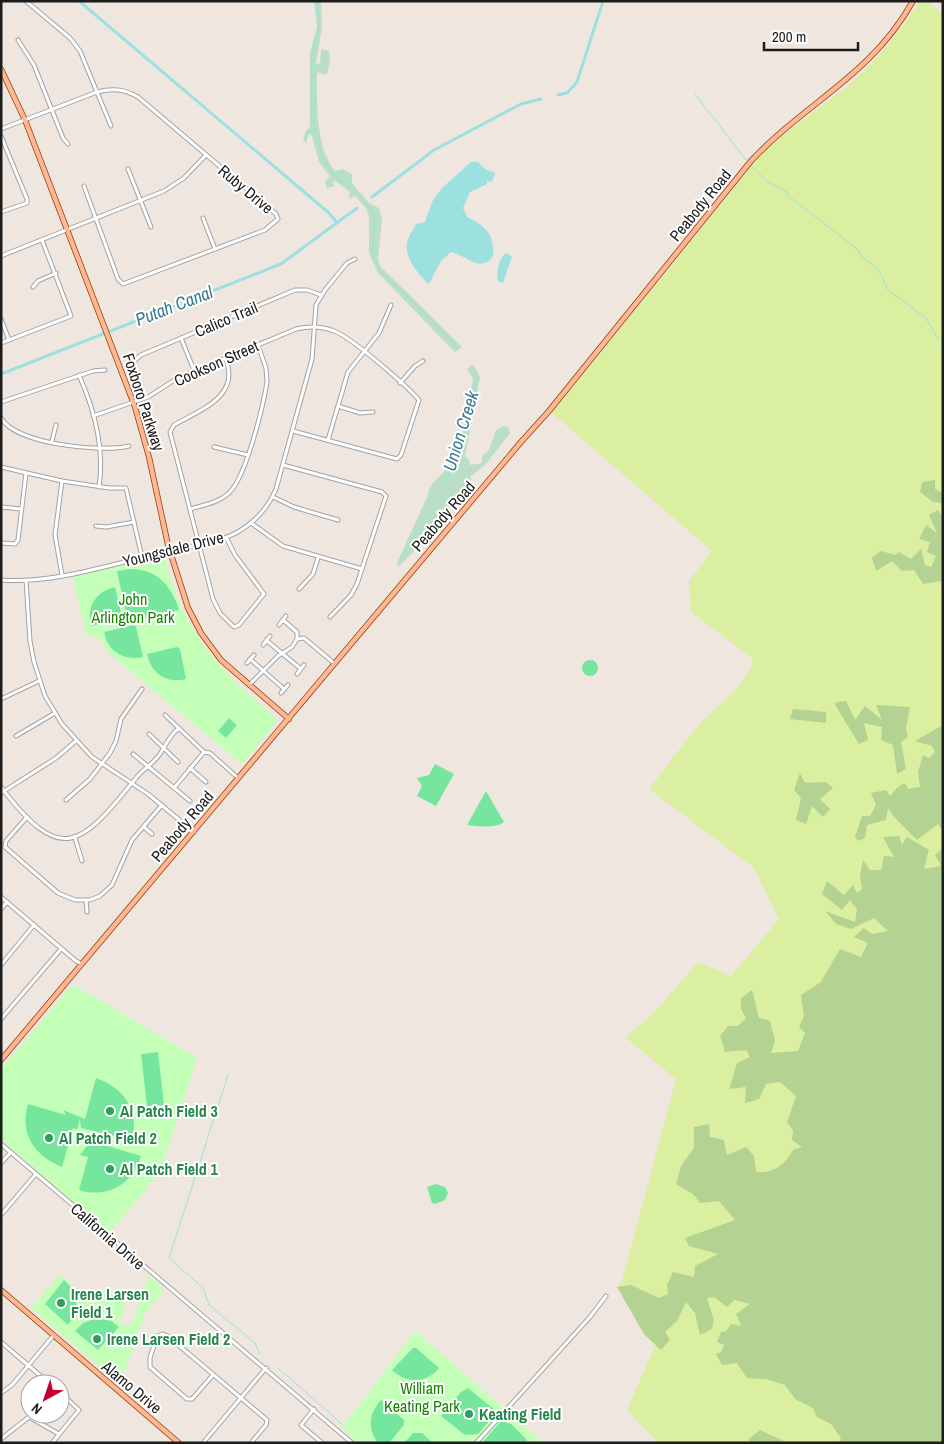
<svg xmlns="http://www.w3.org/2000/svg" width="944" height="1444" viewBox="0 0 944 1444" font-family="'Archivo Narrow',sans-serif">
	<style>
		.grass { fill: #daefa0 }
		.forest { fill: #b4d291 }
		.wetland { fill: #bbdec6 }
		.park { fill: #c3ffb7 }
		.pitch { fill: #76e69f }
		.water { fill: #9ce1e0 }
		.lines { fill: none; stroke-linecap: round; stroke-linejoin: round }
		.stream { stroke: #9ce1e0; stroke-width: 1 }
		.canal { stroke: #9ce1e0; stroke-width: 3 }
		.minor-casing { stroke: #a3a3a3; stroke-width: 5 }
		.major-casing { stroke: #943f00; stroke-width: 6 }
		.minor { stroke: #fff; stroke-width: 3 }
		.major { stroke: #ffb795; stroke-width: 4.5 }
		.leisure-dot { fill: #2e9e5b; stroke: #fff; stroke-width: 2 }
		.labels { text-anchor: middle; stroke-width: 4; stroke-linejoin: round; paint-order: stroke }
		.street-label { font-size: 16px; fill: #1c1c1c; stroke: #fff }
		.park-label { font-size: 16px; fill: #168301; stroke: #fff }
		.leisure-label { font-size: 16px; font-weight: bold; fill: #27864d; stroke: #fff; text-anchor: start }
		.water-label { font-size: 18px; font-style: italic; fill: #377b93; stroke: #fff }
	</style>
	<rect width="100%" height="100%" fill="#efe6e0"/>
	<path class="grass" d="M928 1 943 14V1443H659L627 1410 655 1346 644 1334 617 1287 622 1281 676 1079 626 1038 661 1005 698 962 731 976 779 919 754 868 649 789C665 768 681 747 697 727 713 709 751 682 753 659L691 612 689 581 712 551 552 413 759 157C787 130 819 109 849 85 877 61 899 33 919 2Z"/>
	<g class="forest">
		<path d="M935 480V489L943 493V503L933 502 920 492 922 482Z"/>
		<path d="M938 510 943 517V595L941 581 923 584 914 570 902 571 892 561 876 571 872 558 881 551 895 555 899 552 911 559 921 549 925 565 931 567 936 556 927 552 930 542 919 539 926 525 937 533 929 515Z"/>
		<path d="M846 701 855 720 865 706 882 720 876 705 910 707 906 729 908 737 901 742 906 769 897 774 893 745 881 740 882 727 864 723 868 740 859 744 834 703Z"/>
		<path d="M793 709 826 712V723L790 719Z"/>
		<path d="M943 725V831L938 824 917 840 895 818 888 808 886 820 867 825 865 838 858 841 855 837 862 816H870L876 805 871 793 886 790 890 796 898 787 905 783 908 789 920 787 918 772 923 755 929 758 935 752 932 746 915 741Z"/>
		<path d="M800 773 805 783 826 782 833 788 820 799 830 809 823 817 812 806 806 824 796 820 801 798 794 790Z"/>
		<path d="M899 836 902 845 907 837 929 850 924 869 941 866 935 855 943 848V1443H838L841 1438 831 1424 817 1417 813 1408 795 1399 785 1385 766 1379 747 1378 737 1363 722 1365 716 1354 721 1352 724 1345 717 1342 721 1332 726 1331 731 1324 741 1326 736 1314 750 1304 734 1300 727 1307 714 1297 707 1298 714 1320 712 1329 700 1335 695 1313 686 1302 677 1321 665 1332 670 1340 661 1350 644 1334 617 1287 631 1285 659 1298 668 1294 667 1285 673 1272 694 1277 695 1266 718 1254 689 1246 685 1238 735 1220 719 1201 700 1203 694 1195 676 1184 681 1166 694 1148V1127L709 1124 710 1137 724 1140 727 1155 746 1147 754 1156 756 1172C772 1175 786 1164 793 1150L802 1147 792 1140 793 1131 787 1122 796 1096 780 1082 766 1084 759 1099 745 1103 746 1087 729 1089 737 1063 750 1057 746 1050 725 1052 720 1036 728 1026H738L746 1018 741 1009V998L752 990 759 1018 770 1021 775 1041 771 1053 798 1051 805 1033 799 1027 804 1016 801 995 821 982 840 949 861 957 868 943 854 937 864 928 872 934 888 931 874 918 851 929 836 924 825 911 855 922 857 909 850 900 842 910 822 894 827 881 844 895 853 885 857 893 862 889 860 876 863 860 870 870H881L884 856 894 857 883 837Z"/>
		<path d="M760 1430 788 1443H749V1439Z"/>
	</g>
	<g class="wetland">
		<path d="M314 1H321L322 27 316 64 320 63 321 49 329 51 330 61 327 73 325 75 317 72C317 102 315 147 335 171L342 169 352 174V183L369 203 379 208 382 220 378 259 380 266 462 347 455 352 378 273 369 253V216L366 208 355 196 350 199 349 191 335 181 332 183 334 186 327 188 325 182 330 176 319 162 312 136 309 133 306 143 303 139 306 131 310 127V53L317 27Z"/>
		<path d="M473 365 480 377 465 456 469 460 470 465 482 463V456L489 450 496 430 503 426 508 427 510 433 486 464 471 476V480L424 541 398 567 397 563 428 495C429 482 443 475 450 465 464 444 468 404 473 379L467 369Z"/>
	</g>
	<g class="park">
		<path d="M160 557 166 561C184 635 220 671 276 718L275 724 242 764 110 654 99 638 86 634 73 576Z"/>
		<path d="M72 985 76 986 197 1058 161 1171 109 1233 1 1139V1069Z"/>
		<path d="M60 1275 93 1303 107 1288 125 1304 120 1323 117 1322 125 1326 132 1324 149 1275 164 1290 145 1313 120 1384 31 1308Z"/>
		<path d="M415 1331 544 1443H359L342 1428Z"/>
	</g>
	<g class="pitch">
		<path d="M130 569C157 569 171 585 179 610L131 621 127 618 117 571Z"/>
		<path d="M115 587 122 617 120 619 91 626C86 607 96 591 115 587Z"/>
		<path d="M133 625 136 627 143 657C124 661 108 652 104 632Z"/>
		<path d="M177 647 180 649 186 679C167 684 151 674 147 654Z"/>
		<circle cx="590" cy="668" r="8"/>
		<path d="M229 718 237 725 226 738 218 731Z"/>
		<path d="M435 764 454 774 436 806 417 796 422 786 417 778 429 775Z"/>
		<path d="M486 791 504 822C496 829 477 826 467 825Z"/>
		<path d="M158 1052 164 1105 147 1106 141 1054Z"/>
		<path d="M96 1078C124 1088 140 1110 132 1140L81 1128 80 1119 77 1130 73 1128 62 1167C35 1156 19 1134 28 1104L66 1115 63 1110 85 1119Z"/>
		<path d="M93 1138 101 1144 141 1156C133 1184 107 1199 79 1190L88 1157 80 1155Z"/>
		<path d="M436 1184 445 1187 448 1193 445 1200 435 1204 432 1203 427 1187Z"/>
		<path d="M64 1280C79 1293 80 1310 68 1325L45 1304Z"/>
		<path d="M97 1318 111 1321 119 1327 98 1350 75 1331 83 1323Z"/>
		<path d="M413 1348H416L439 1368C426 1384 407 1384 392 1370Z"/>
		<path d="M468 1388 497 1412 478 1434 465 1435 441 1416 461 1392Z"/>
		<path d="M381 1400 404 1420V1425L389 1443H378C367 1428 369 1413 381 1400Z"/>
		<path d="M501 1421 511 1424 527 1440 526 1442 482 1443Z"/>
		<path d="M413 1433H422L433 1443H404Z"/>
	</g>
	<g class="water">
		<path d="M471 162H478L485 169 495 173 492 182 487 181V184L470 192 463 208 467 217C484 225 495 234 493 256 481 274 466 255 451 252L441 261 429 284C419 276 404 257 407 242 409 236 413 230 416 224L425 222 432 202 442 188Z"/>
		<path d="M507 253 512 257 503 283 498 281C496 272 499 257 507 253Z"/>
	</g>
	<g class="lines">
		<g class="stream">
			<path d="M317 1 320 21 314 49V109L315 130 323 160 332 173 359 194 371 209 375 222 372 253 380 271 435 323 457 348"/>
			<path d="M314 67H320"/>
			<path d="M695 94 746 160"/>
			<path d="M305 139 308 132 313 130"/>
			<path d="M752 167 768 182 787 192V195L856 248 865 260 873 265 880 273 888 290 926 318 938 339"/>
			<path d="M335 174 339 172 346 175 350 181 349 185"/>
			<path d="M408 546 436 500 438 488 445 483 454 466 477 378V372L471 365"/>
			<path d="M228 1075 169 1258 203 1288 209 1305 255 1343 260 1354"/>
			<path d="M278 1368 342 1424"/>
		</g>
		<g class="canal">
			<path d="M79 1 329 213 337 223"/>
			<path d="M558 95 567 93 577 82 603 1"/>
			<path d="M372 197 434 150 521 104 541 99"/>
			<path d="M1 374 281 264 357 208"/>
		</g>
		<defs>
			<g id="minor">
				<path d="M26 1 70 38 80 51 111 126"/>
				<path d="M18 40 34 65 63 138 68 144"/>
				<path d="M1 129 97 92C113 88 124 89 138 97L276 214 278 219 265 230 123 284 118 279 84 186"/>
				<path d="M1 136 27 199V203L1 212"/>
				<path d="M128 169 151 227"/>
				<path d="M203 218 215 249"/>
				<path d="M1 256 164 191 184 178 206 155"/>
				<path d="M33 287 38 281 56 273"/>
				<path d="M1 319 9 340"/>
				<path d="M181 338 194 370"/>
				<path d="M1 343 71 316 42 240"/>
				<path d="M225 358C242 396 200 410 174 425L170 432 213 599 220 613 234 627 239 625 264 594 235 555 226 537"/>
				<path d="M134 361 141 355 295 290H307L321 295"/>
				<path d="M79 375C95 411 105 448 99 487"/>
				<path d="M400 383 415 366 423 361"/>
				<path d="M1 402 93 371 105 370"/>
				<path d="M338 406 360 413 373 412"/>
				<path d="M93 416 148 397 176 379 296 329C309 326 321 326 334 331 351 337 406 385 419 400L401 455 397 459 293 431"/>
				<path d="M1 418C15 444 102 453 129 446"/>
				<path d="M328 440 348 372 379 333 391 305"/>
				<path d="M52 441 56 425"/>
				<path d="M214 447 248 455"/>
				<path d="M283 465 382 492 386 496 357 584 351 595 330 617"/>
				<path d="M1 467 62 481 109 488H126L142 557"/>
				<path d="M273 497 294 507 338 520"/>
				<path d="M1 507 21 509"/>
				<path d="M190 509C204 505 218 503 229 493 246 477 263 407 267 382L266 368 258 345"/>
				<path d="M251 523 283 546 362 569"/>
				<path d="M96 526 106 527 134 522"/>
				<path d="M1 543 15 544 18 540 26 473"/>
				<path d="M62 575 55 535 62 481"/>
				<path d="M1 580C55 584 110 564 162 553 186 548 214 544 236 533 254 523 268 508 276 489L312 359 316 305 325 290 347 263 355 259"/>
				<path d="M26 580 30 641 34 662 45 696 62 724 92 757 148 794 194 832"/>
				<path d="M299 589 313 574 318 558"/>
				<path d="M283 620 297 632V639L304 638 335 664"/>
				<path d="M279 625 286 616"/>
				<path d="M266 640 301 669"/>
				<path d="M263 645 270 636"/>
				<path d="M250 659 284 689"/>
				<path d="M247 663 254 655"/>
				<path d="M297 674 304 665"/>
				<path d="M249 685 278 656 292 647 297 639"/>
				<path d="M281 693 288 685"/>
				<path d="M1 699 39 681"/>
				<path d="M165 715 204 752"/>
				<path d="M149 734 178 762"/>
				<path d="M16 736 55 713"/>
				<path d="M204 752 210 753 238 778"/>
				<path d="M133 754 190 801"/>
				<path d="M190 768 206 782"/>
				<path d="M1 787C62 867 81 846 136 778 143 769 153 764 160 754 166 745 169 736 178 729"/>
				<path d="M174 788 204 752"/>
				<path d="M1 793 56 758 76 741"/>
				<path d="M66 800 90 779 110 753 116 741 121 719 142 689"/>
				<path d="M27 817 6 841 5 847 58 893 75 900H90L100 896 112 885 132 840 162 805"/>
				<path d="M144 827 152 834"/>
				<path d="M75 838 82 861"/>
				<path d="M1 897 76 961 82 964"/>
				<path d="M86 900 87 912"/>
				<path d="M1 909 7 902"/>
				<path d="M1 965 34 925"/>
				<path d="M1 1019 61 949"/>
				<path d="M1 1144 352 1443"/>
				<path d="M1 1163 11 1152"/>
				<path d="M1 1215 36 1174"/>
				<path d="M1 1342 50 1384"/>
				<path d="M213 1375 192 1399H187L150 1367V1358L157 1336 163 1334 169 1337 267 1420 266 1425 251 1443"/>
				<path d="M1 1393 12 1385 53 1336"/>
				<path d="M314 1409 301 1425 322 1443"/>
				<path d="M1 1439 29 1417 59 1434"/>
				<path d="M52 1443 79 1410 60 1392"/>
				<path d="M203 1443 266 1368"/>
				<path d="M476 1443 590 1317 606 1296"/>
			</g>
			<g id="major">
				<path d="M1 69 25 120 135 407 149 457 168 545 188 608 201 633 221 660 289 719"/>
				<path d="M1 1060 521 442 549 411 751 161C806 102 871 76 913 1"/>
				<path d="M1 1290 179 1443"/>
			</g>
		</defs>
		<use href="#minor" class="minor-casing"/>
		<use href="#major" class="major-casing"/>
		<use href="#minor" class="minor"/>
		<use href="#major" class="major"/>
	</g>
	<g class="leisure-dot">
		<circle cx="110" cy="1111" r="5"/>
		<circle cx="49" cy="1138" r="5"/>
		<circle cx="110" cy="1169" r="5"/>
		<circle cx="61" cy="1303" r="5"/>
		<circle cx="97" cy="1339" r="5"/>
		<circle cx="469" cy="1414" r="5"/>
	</g>
	<g class="labels">
		<g class="street-label">
			<text transform="translate(246 189) rotate(40)" y="6">Ruby Drive</text>
			<text transform="translate(700 205) rotate(-51)" y="6">Peabody Road</text>
			<text transform="translate(226 319) rotate(-23)" y="6">Calico Trail</text>
			<text transform="translate(216 363) rotate(-24)" y="6">Cookson Street</text>
			<text transform="translate(144 402) rotate(72)" y="6">Foxboro Parkway</text>
			<text transform="translate(443 516) rotate(-49)" y="6">Peabody Road</text>
			<text transform="translate(173 549) rotate(-14)" y="6">Youngsdale Drive</text>
			<text transform="translate(182 826) rotate(-50)" y="6">Peabody Road</text>
			<text transform="translate(108 1236) rotate(41)" y="6">California Drive</text>
			<text transform="translate(132 1387) rotate(40)" y="6">Alamo Drive</text>
		</g>
		<g class="park-label">
			<text x="133" y="605">John<tspan x="133" dy="18">Arlington Park</tspan></text>
			<text x="422" y="1394">William<tspan x="422" dy="18">Keating Park</tspan></text>
		</g>
		<g class="leisure-label">
			<text x="120" y="1117">Al Patch Field 3</text>
			<text x="59" y="1144">Al Patch Field 2</text>
			<text x="120" y="1175">Al Patch Field 1</text>
			<text x="71" y="1300">Irene Larsen<tspan x="71" dy="18">Field 1</tspan></text>
			<text x="107" y="1345">Irene Larsen Field 2</text>
			<text x="479" y="1420">Keating Field</text>
		</g>
		<g class="water-label">
			<text transform="translate(174 306) rotate(-21)" y="6">Putah Canal</text>
			<text transform="translate(461 431) rotate(-73)" y="6">Union Creek</text>
		</g>
	</g>
	<rect width="944" height="1444" fill="none" stroke="#1c1c1c" stroke-width="5"/>
	<g transform="translate(45 1399) rotate(220)"><circle r="24" fill="#ffffff" stroke="#a4a4a4"/>
	<path d="M0-4L9 19L0 12L-9 19Z" fill="#c80031"/>
	<text y="-8" font-size="14" font-weight="bold" text-anchor="middle" fill="#1c1c1c">N</text>
	</g>
	<path d="M764 42v8h94v-8" fill="none" stroke="#1c1c1c" stroke-width="2.5"/>
	<text x="772" y="42" font-size="15" fill="#1c1c1c" stroke="#ffffff" stroke-width="4" paint-order="stroke">200 m</text>
</svg>
